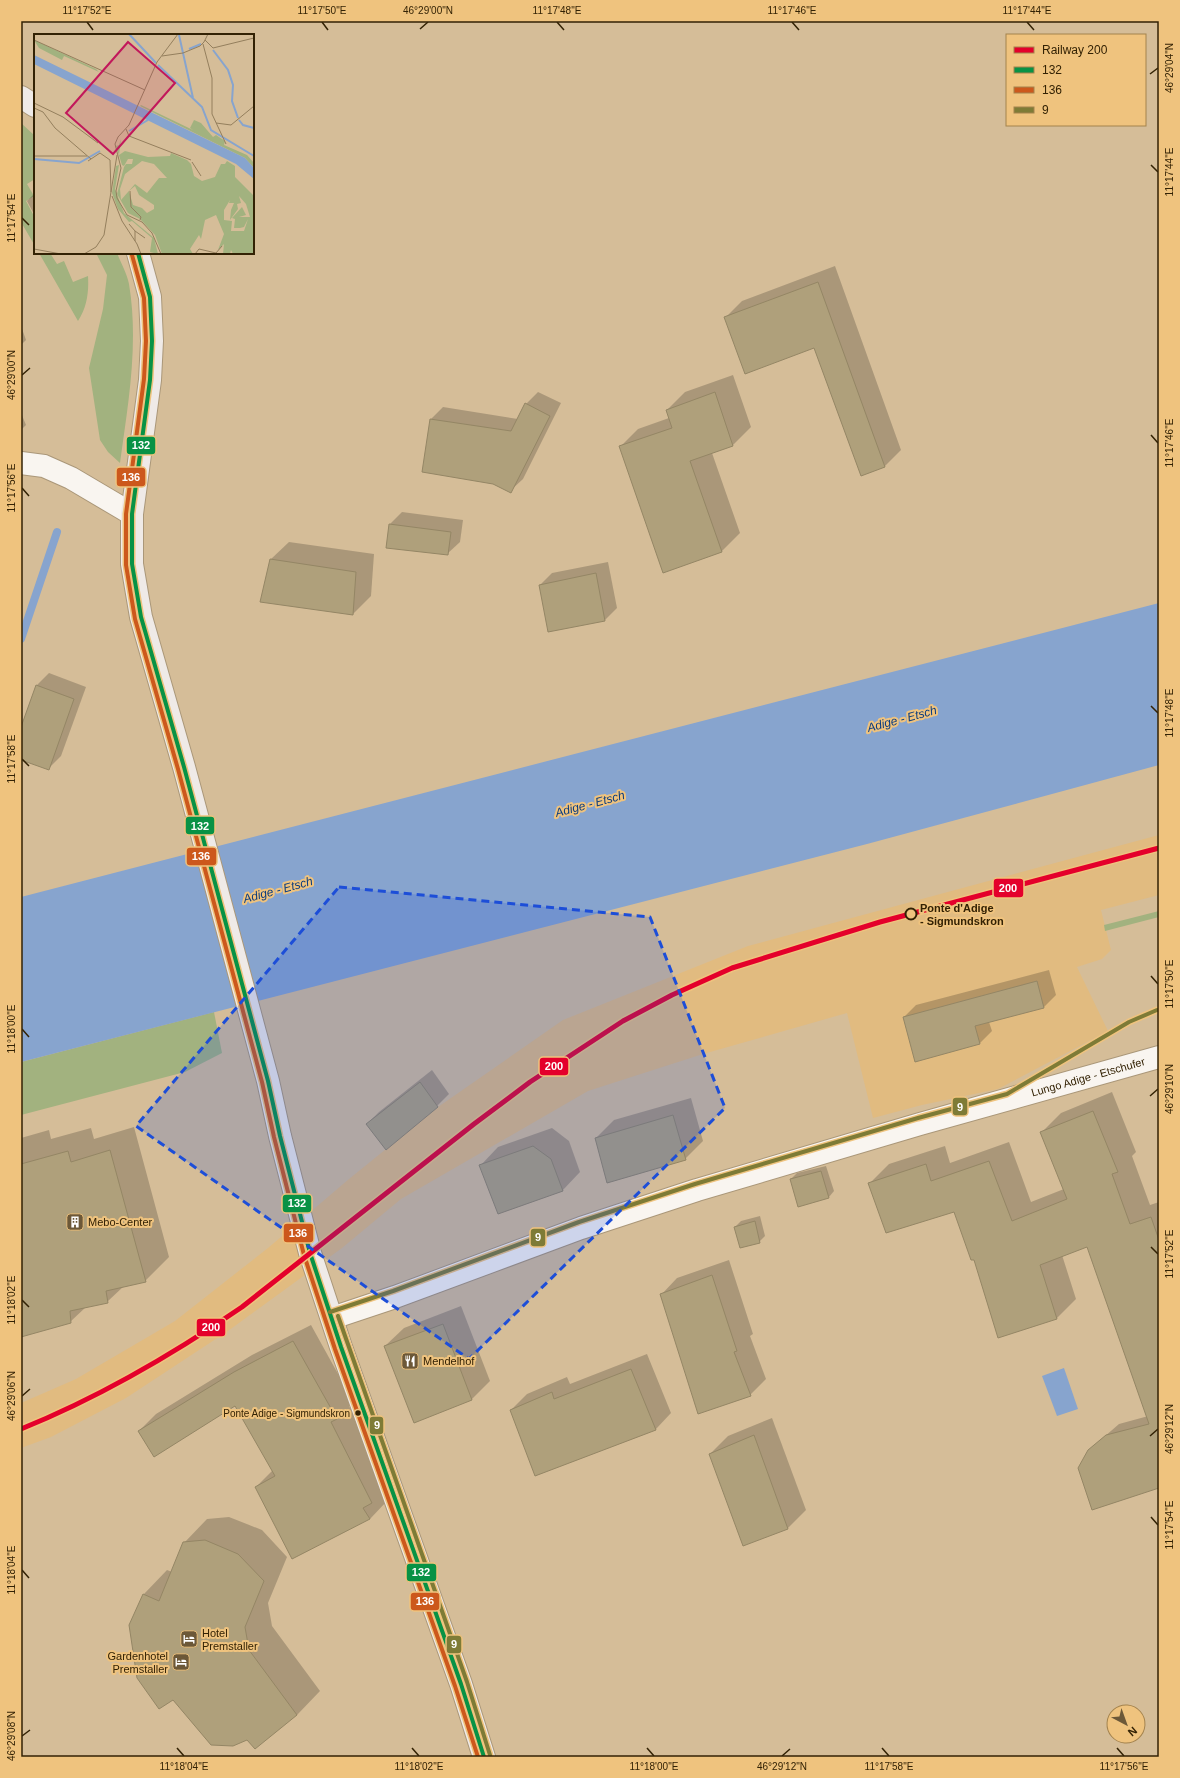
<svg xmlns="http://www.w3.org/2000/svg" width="1180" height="1778" viewBox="0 0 1180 1778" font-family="Arial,sans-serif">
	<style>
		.built { fill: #e1bb80 }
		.green { fill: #a2b27f }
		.water { fill: #87a4ce }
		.shadow { fill: #0003 }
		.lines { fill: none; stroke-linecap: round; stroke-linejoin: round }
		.stream { stroke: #87a4ce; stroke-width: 8 }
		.building { fill: #afa07b; stroke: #948665 }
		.minor-casing { stroke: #aa9779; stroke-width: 24 }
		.secondary-casing { stroke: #aa9779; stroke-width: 24 }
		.minor { stroke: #f9f5f0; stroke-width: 22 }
		.secondary { stroke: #efeae7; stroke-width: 22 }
		.bus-1-casing { stroke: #efc37e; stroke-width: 7 }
		.bus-2-casing { stroke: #efc37e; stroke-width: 7 }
		.bus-3-casing { stroke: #efc37e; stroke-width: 7 }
		.bus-1 { stroke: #089245; stroke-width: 4 }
		.bus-2 { stroke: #cc581c; stroke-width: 4 }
		.bus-3 { stroke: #7e7b36; stroke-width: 4 }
		.rail-1-casing { stroke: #efc37e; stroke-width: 8 }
		.rail-1 { stroke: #e4002b; stroke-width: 5 }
		.marked { fill: #1d4ed8; fill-opacity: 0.2; stroke: #1d4ed8; stroke-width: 3; stroke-dasharray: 8 5; stroke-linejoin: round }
		.ticks { fill: none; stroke: #332204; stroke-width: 1.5 }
		.stop-dot { fill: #efc37e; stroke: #332204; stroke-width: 2 }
		.bus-dot { fill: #332204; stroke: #efc37e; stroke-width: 1.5 }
		.labels { text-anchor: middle; stroke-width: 4; stroke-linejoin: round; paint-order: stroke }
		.bus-label { font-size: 10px; fill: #332204; stroke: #efc37e; text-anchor: end }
		.stop-label { font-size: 11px; font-weight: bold; fill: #332204; stroke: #efc37e; text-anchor: start }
		.street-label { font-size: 11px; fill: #332204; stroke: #efc37e }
		.poi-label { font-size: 11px; fill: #332204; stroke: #efc37e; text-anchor: start }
		.water-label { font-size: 12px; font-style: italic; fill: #0b3c7f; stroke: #efc37e }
		.inset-river { fill: none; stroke: #87a4ce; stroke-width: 2 }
		.inset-road { fill: none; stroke: #947f5d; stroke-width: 1 }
		.view { fill: #c2185b; fill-opacity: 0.15; stroke: #c2185b; stroke-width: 2 }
		.inset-edge { fill: none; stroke: #332204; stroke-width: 2 }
		.line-badge { stroke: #efc37e; stroke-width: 1.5 }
		.badge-label { font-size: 11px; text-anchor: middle; font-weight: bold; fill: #fff }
		.neatline { fill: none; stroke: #332204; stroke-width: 1.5 }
		.ticks-label { font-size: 10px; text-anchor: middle; fill: #332204 }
	</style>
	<rect width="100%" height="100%" fill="#d5bd98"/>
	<path class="built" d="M1159 835V895L1101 910 1111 950 1102 959 1077 967 1108 1031 998 1089 922 1105 873 1118 847 1013 703 1054 588 1091 401 1199 342 1248 228 1331 126 1398 51 1437 21 1448V1403L76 1379 175 1321 268 1248 349 1179 438 1107 563 1020 748 946Z"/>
	<g class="green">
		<path d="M21 123 35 136V179L27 184 34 196 26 201 35 218V246L21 222Z"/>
		<path d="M39 253H50L57 264 64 261 73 282 88 276C89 292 87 307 78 321Z"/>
		<path d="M102 253H117C121 263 127 274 129 284 139 344 128 404 120 463L108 452 100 440 89 368 103 309 107 275 97 255Z"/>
		<path d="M1159 911V917L1105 931 1104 925Z"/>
		<path d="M214 1012 222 1053 185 1072 21 1115V1062Z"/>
	</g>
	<g class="water">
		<path d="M1159 603V765L867 844 21 1062V897Z"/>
		<path d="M1064 1368 1078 1409 1057 1416 1042 1376Z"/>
	</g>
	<g class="shadow">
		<path d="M35 193V216L27 201Z"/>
		<path d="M835 266 901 450 885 466 815 347 726 317 742 301Z"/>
		<path d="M21 326 26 340 21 345Z"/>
		<path d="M733 375 751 427 733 445 712 453 740 533 722 551 620 447 638 429 669 418 667 410 685 392Z"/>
		<path d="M538 392 561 403 523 479 510 491 431 419 443 407 518 419 526 404Z"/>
		<path d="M21 413 26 425 21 430Z"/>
		<path d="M402 512 463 520 460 542 447 554 390 524Z"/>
		<path d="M289 542 374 554 371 596 353 614 270 560Z"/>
		<path d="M608 562 617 608 605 620 540 585 552 573Z"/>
		<path d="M49 673 86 687 61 756 48 769 21 759V730L37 685Z"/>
		<path d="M1049 970 1056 995 1044 1007 989 1022 992 1031 980 1043 904 1017 916 1005Z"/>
		<path d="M432 1070 449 1094 437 1106 386 1148 367 1124 379 1112Z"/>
		<path d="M1112 1092 1136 1152 1132 1156 1150 1205 1159 1202V1391L1087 1246 1062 1255 1076 1299 1057 1318 974 1258 954 1211 870 1183 889 1164 945 1146 950 1163 1009 1142 1031 1202 1064 1189 1042 1132 1061 1113Z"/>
		<path d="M691 1098 703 1141 685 1159 596 1138 614 1120Z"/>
		<path d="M134 1127 169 1257 145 1281 124 1286 107 1302 86 1307 70 1322 21 1335V1138L49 1130 51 1139 91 1128 94 1139Z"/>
		<path d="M552 1128 569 1141 580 1172 562 1191 480 1166 498 1147Z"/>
		<path d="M826 1166 834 1191 829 1197 791 1179 797 1173Z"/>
		<path d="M760 1216 765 1236 759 1242 735 1227 741 1221Z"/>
		<path d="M729 1260 753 1334 750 1336 766 1379 750 1395 661 1295 677 1278Z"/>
		<path d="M461 1306 490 1381 472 1399 385 1346 404 1328Z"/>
		<path d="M311 1325 353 1401 349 1406 389 1485 387 1501 370 1519 256 1487 273 1470 236 1405 139 1431 156 1414 252 1355Z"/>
		<path d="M647 1354 671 1413 656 1429 536 1475 511 1410 527 1394 567 1377 570 1384Z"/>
		<path d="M1159 1408V1487L1089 1450 1119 1424 1152 1415Z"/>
		<path d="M772 1418 806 1510 788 1528 710 1454 728 1436Z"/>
		<path d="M229 1517 262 1530 287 1557 268 1603 272 1626 320 1691 297 1715 130 1625 144 1594 167 1570 172 1572 184 1543 207 1519Z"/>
	</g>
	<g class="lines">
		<path class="stream" d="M21 639 57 532"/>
	</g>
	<g class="building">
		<path d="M818 282 885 467 861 476 814 348 745 374 724 317Z"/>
		<path d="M715 392 733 446 690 461 722 552 663 573 619 446 672 428 666 410Z"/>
		<path d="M525 403 550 416 511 493 493 484 422 472 430 419 511 431Z"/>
		<path d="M389 524 451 532 448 555 386 548Z"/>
		<path d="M270 559 356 572 353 615 260 602Z"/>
		<path d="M596 573 605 621 548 632 539 585Z"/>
		<path d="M36 685 74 699 49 770 21 760V727Z"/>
		<path d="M1037 981 1044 1008 975 1026 980 1044 915 1062 903 1017Z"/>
		<path d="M420 1082 438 1107 386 1150 366 1124Z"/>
		<path d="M1093 1111 1118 1172 1112 1174 1130 1224 1151 1217 1159 1240V1488L1092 1510 1078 1468 1088 1450 1106 1435 1149 1424 1087 1247 1040 1265 1057 1319 998 1338 974 1260H971L954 1212 886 1233 868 1183 926 1164 931 1181 989 1161 1012 1221 1067 1199 1040 1132Z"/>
		<path d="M673 1115 686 1160 607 1183 595 1138Z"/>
		<path d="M533 1146 551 1159 563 1191 498 1214 479 1165Z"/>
		<path d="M110 1150 146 1282 106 1291 108 1303 70 1311 71 1323 21 1337V1164L68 1151 71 1162Z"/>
		<path d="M821 1171 829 1198 798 1207 790 1179Z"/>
		<path d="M755 1221 760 1243 740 1248 734 1227Z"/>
		<path d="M712 1275 737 1351 734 1352 751 1396 698 1414 660 1294Z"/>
		<path d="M443 1324 472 1400 414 1423 384 1346Z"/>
		<path d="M293 1341 337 1419 331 1422 372 1503 363 1508 370 1519 292 1559 255 1487 275 1476 235 1406 154 1457 138 1431 234 1372Z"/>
		<path d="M631 1369 656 1430 535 1476 510 1410 552 1392 554 1399Z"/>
		<path d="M754 1435 788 1529 743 1546 709 1454Z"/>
		<path d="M205 1540 238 1554 264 1581 245 1627 249 1650 297 1715 255 1749 247 1740 233 1746 211 1745 173 1700 159 1709 137 1678 129 1625 143 1594 159 1601 183 1542Z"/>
	</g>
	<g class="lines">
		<defs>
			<g id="minor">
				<path d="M21 463 44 466 71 478 132 514"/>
				<path id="s1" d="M332 1318 395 1297 581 1228 697 1190 920 1124 1159 1057"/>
			</g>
			<g id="secondary">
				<path d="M21 97 35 106"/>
				<path d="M138 253 150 297 152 341 150 380 132 514V564L141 617 184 767 268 1081 280 1136 310 1253 341 1347 461 1684 484 1757"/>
			</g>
		</defs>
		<use href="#minor" class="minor-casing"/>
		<use href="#secondary" class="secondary-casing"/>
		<use href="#minor" class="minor"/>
		<use href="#secondary" class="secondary"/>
		<defs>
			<path id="bus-1" d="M138 253 150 297 152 341 150 380 132 514V564L141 617 184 767 268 1081 280 1136 310 1253 341 1347 461 1684 484 1757"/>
			<path id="bus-2" d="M132 255 144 298 146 341 144 379 126 514V565L135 619 178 769 262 1082 274 1137 304 1255 335 1349 455 1686 478 1757"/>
			<g id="bus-3">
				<path d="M330 1312 393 1291 579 1222 695 1184 918 1118 1007 1094 1129 1022 1157 1010"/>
				<path d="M338 1316 467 1682 490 1755"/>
			</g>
		</defs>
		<use href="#bus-1" class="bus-1-casing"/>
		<use href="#bus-2" class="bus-2-casing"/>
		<use href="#bus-3" class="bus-3-casing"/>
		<use href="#bus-1" class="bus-1"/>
		<use href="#bus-2" class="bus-2"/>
		<use href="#bus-3" class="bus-3"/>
		<defs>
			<path id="rail-1" d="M21 1429C100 1397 172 1355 242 1307L474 1124 530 1082 623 1021 672 995 732 968 880 922 1159 848"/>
		</defs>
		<use href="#rail-1" class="rail-1-casing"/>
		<use href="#rail-1" class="rail-1"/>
	</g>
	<path class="marked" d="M339 887 650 917 725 1108 469 1359 136 1126Z"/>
	<path class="ticks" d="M87 22 93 30M322 22 328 30M557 22 564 30M792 22 799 30M1027 22 1034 30M420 29 428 22M1150 74 1158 68M1151 165 1158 172M22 218 29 225M22 375 30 368M1151 435 1158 443M22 488 29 496M1151 706 1158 713M22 759 29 766M1151 976 1158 984M22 1029 29 1037M1150 1096 1158 1089M1151 1247 1158 1254M22 1300 29 1307M22 1396 30 1389M1150 1436 1158 1429M1151 1517 1158 1525M22 1570 29 1578M22 1736 30 1730M177 1748 184 1756M412 1748 419 1756M647 1748 654 1756M882 1748 889 1756M1117 1748 1124 1756M782 1756 790 1749"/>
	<defs>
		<symbol id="building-square" viewBox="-11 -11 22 22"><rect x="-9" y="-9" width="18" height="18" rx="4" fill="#6c5838" stroke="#efc37e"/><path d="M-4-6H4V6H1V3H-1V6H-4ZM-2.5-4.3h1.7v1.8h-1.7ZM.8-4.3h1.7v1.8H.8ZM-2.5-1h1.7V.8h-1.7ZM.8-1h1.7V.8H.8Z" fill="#fff"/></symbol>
		<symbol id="restaurant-square" viewBox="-11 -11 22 22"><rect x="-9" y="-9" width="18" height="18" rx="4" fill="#6c5838" stroke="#efc37e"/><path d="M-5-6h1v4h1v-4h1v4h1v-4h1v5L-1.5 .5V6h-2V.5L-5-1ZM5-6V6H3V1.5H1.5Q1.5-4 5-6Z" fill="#fff"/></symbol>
		<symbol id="hotel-square" viewBox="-11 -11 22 22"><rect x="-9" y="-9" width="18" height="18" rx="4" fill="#6c5838" stroke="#efc37e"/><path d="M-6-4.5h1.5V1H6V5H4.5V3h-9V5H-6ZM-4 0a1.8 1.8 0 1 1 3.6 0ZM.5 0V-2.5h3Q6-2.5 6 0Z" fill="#fff"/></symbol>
	</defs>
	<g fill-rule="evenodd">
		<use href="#building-square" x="65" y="1212" width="20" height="20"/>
		<use href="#restaurant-square" x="400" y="1351" width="20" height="20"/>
		<use href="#hotel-square" x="179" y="1629" width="20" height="20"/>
		<use href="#hotel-square" x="171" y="1652" width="20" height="20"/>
	</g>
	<circle class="stop-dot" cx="911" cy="914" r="5.5"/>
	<circle class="bus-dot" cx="358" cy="1413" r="3.5"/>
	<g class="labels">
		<g class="bus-label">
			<text x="350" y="1417">Ponte Adige - Sigmundskron</text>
		</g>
		<g class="stop-label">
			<text x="920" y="912">Ponte d'Adige<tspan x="920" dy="13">- Sigmundskron</tspan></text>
		</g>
		<g class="street-label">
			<text dy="4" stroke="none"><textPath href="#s1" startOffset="794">Lungo Adige - Etschufer</textPath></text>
		</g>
		<g class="poi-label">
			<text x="88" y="1226">Mebo-Center</text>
			<text x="423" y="1365">Mendelhof</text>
			<text x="202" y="1637">Hotel<tspan x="202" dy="13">Premstaller</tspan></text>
			<text x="168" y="1660" text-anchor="end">Gardenhotel<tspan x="168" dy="13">Premstaller</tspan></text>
		</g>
		<g class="water-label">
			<text transform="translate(902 719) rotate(-15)" y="4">Adige - Etsch</text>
			<text transform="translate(590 804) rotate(-15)" y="4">Adige - Etsch</text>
			<text transform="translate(278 890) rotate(-15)" y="4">Adige - Etsch</text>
		</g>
	</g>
	<g transform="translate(34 34)">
		<rect width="220" height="220" fill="#d5bd98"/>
		<path d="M0 6 62 35 65 38 30 22 28 26 5 14ZM107 71 159 96 156 94 160 86 167 89 179 103 182 101 191 107 190 111 213 121 220 129V134L211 124 106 72ZM87 105 85 121 91 117 114 123 136 122 137 119 153 126 157 130 160 142 168 147 181 143 187 130H191L193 127 201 132V143L220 162V220H199L197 216 196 220H189L190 210 184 216 190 200 182 181 171 186 167 205 165 201 156 215 159 220H128L121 201 106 185 94 179 83 160 90 133 92 130H98L99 125H94L90 132 88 131 82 112 85 111ZM108 127 120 130 133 144H125L113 159 117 162 101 150 87 166 86 155 91 140ZM101 152 105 161 120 171V175L113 179 108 174 99 171 95 157ZM205 162 212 170 216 183H205L212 181 208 173 198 184 201 185 200 194H206L210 193 214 185 210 197H197L198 187 190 186V176L196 166 195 169H200L197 176 196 186 204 175 203 170 207 169ZM85 131 81 155 90 179 120 204 124 220 116 218 118 204 98 187 95 188 84 175 78 159 82 132Z" fill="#a2b27f" fill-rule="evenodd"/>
		<path d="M0 21 211 124 220 134V145L202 130 0 30Z" fill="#87a4ce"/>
		<path class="inset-river" d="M95 0 122 29M145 1 159 64M155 15 167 10M179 16 194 36 199 51 198 67 204 84M124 31 168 73 177 96 220 122M205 86 209 91 220 94M95 97 114 86M0 125 45 129 66 117"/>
		<path class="inset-road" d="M0 6 111 56M171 6 179 14 220 4M169 10 178 44V80L192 110M128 22 149 19 166 12 170 8 174 0M0 69 29 83 64 109M0 74 9 78 21 94 57 125M182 89 197 91 220 72M92 95 95 102 157 126M0 122H53M54 127 66 119 76 126 77 158M158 128 167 142M96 157 97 173 107 183 106 186M78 162 88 187 103 210 107 220M95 190 101 197V207M101 197 111 204M0 215 27 220M50 220 62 213 70 201 83 121M127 220 118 199 108 188 93 181 83 164 82 157 87 134 81 110 84 103 95 91 123 28 144 0M161 220 165 215 182 219 188 212"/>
		<path class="view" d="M94 8 141 49 79 120 32 79Z"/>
		<rect width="220" height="220" class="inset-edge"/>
	</g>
	<g class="line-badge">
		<rect x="126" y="436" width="30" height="19" rx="4" fill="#089245"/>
		<rect x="116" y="467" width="30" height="20" rx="4" fill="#cc581c"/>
		<rect x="185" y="816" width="30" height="19" rx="4" fill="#089245"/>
		<rect x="186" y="847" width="31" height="19" rx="4" fill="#cc581c"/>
		<rect x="993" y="878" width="31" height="20" rx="4" fill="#e4002b"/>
		<rect x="539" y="1057" width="30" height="19" rx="4" fill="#e4002b"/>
		<rect x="952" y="1097" width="16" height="19" rx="4" fill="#7e7b36"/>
		<rect x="282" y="1194" width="30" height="19" rx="4" fill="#089245"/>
		<rect x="283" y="1223" width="31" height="20" rx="4" fill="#cc581c"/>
		<rect x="530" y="1228" width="16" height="19" rx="4" fill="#7e7b36"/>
		<rect x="196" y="1318" width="30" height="19" rx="4" fill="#e4002b"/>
		<rect x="369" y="1416" width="15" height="19" rx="4" fill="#7e7b36"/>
		<rect x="406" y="1563" width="31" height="19" rx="4" fill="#089245"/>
		<rect x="410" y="1592" width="30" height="19" rx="4" fill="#cc581c"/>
		<rect x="446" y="1635" width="16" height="19" rx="4" fill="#7e7b36"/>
	</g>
	<g class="badge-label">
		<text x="141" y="449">132</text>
		<text x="131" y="481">136</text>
		<text x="200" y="830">132</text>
		<text x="201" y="860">136</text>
		<text x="1008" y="892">200</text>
		<text x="554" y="1070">200</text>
		<text x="960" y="1111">9</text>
		<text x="297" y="1207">132</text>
		<text x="298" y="1237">136</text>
		<text x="538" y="1241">9</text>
		<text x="211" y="1331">200</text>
		<text x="377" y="1429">9</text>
		<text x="421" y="1576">132</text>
		<text x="425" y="1605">136</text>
		<text x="454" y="1648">9</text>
	</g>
	<rect width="1180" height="1778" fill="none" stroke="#efc37e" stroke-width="44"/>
	<rect x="1006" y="34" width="140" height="92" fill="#efc37e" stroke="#a4834d"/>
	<rect x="1014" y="47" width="20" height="6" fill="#e4002b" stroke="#a4834d"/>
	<text x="1042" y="54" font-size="12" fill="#332204">Railway 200</text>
	<rect x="1014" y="67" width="20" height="6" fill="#089245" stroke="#a4834d"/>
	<text x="1042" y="74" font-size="12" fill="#332204">132</text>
	<rect x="1014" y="87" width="20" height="6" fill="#cc581c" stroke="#a4834d"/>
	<text x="1042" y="94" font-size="12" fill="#332204">136</text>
	<rect x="1014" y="107" width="20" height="6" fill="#7e7b36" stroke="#a4834d"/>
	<text x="1042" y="114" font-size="12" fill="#332204">9</text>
	<g transform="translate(1126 1724) rotate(139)"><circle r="19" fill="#efc37e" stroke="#a4834d"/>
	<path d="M0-3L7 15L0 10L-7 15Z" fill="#6c5838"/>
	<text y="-6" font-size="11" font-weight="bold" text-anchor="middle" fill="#332204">N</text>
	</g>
	<rect x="22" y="22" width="1136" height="1734" class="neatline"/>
	<g class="ticks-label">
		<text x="87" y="14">11°17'52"E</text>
		<text x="322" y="14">11°17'50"E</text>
		<text x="428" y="14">46°29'00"N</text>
		<text x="557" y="14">11°17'48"E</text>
		<text x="792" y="14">11°17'46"E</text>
		<text x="1027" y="14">11°17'44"E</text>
		<text transform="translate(1169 68) rotate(-90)" y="4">46°29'04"N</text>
		<text transform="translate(1169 172) rotate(-90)" y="4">11°17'44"E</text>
		<text transform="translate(11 218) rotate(-90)" y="4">11°17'54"E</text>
		<text transform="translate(11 375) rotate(-90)" y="4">46°29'00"N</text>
		<text transform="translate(1169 443) rotate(-90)" y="4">11°17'46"E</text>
		<text transform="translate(11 488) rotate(-90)" y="4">11°17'56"E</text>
		<text transform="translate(1169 713) rotate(-90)" y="4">11°17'48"E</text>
		<text transform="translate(11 759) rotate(-90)" y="4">11°17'58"E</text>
		<text transform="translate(1169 984) rotate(-90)" y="4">11°17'50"E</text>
		<text transform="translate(11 1029) rotate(-90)" y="4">11°18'00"E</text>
		<text transform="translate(1169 1089) rotate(-90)" y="4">46°29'10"N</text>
		<text transform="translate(1169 1254) rotate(-90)" y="4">11°17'52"E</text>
		<text transform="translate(11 1300) rotate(-90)" y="4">11°18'02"E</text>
		<text transform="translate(11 1396) rotate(-90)" y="4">46°29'06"N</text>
		<text transform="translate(1169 1429) rotate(-90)" y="4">46°29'12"N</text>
		<text transform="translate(1169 1525) rotate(-90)" y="4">11°17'54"E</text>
		<text transform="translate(11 1570) rotate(-90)" y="4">11°18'04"E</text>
		<text transform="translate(11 1736) rotate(-90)" y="4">46°29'08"N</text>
		<text x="184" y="1770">11°18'04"E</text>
		<text x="419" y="1770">11°18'02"E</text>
		<text x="654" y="1770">11°18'00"E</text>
		<text x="782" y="1770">46°29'12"N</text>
		<text x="889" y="1770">11°17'58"E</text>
		<text x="1124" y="1770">11°17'56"E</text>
	</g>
</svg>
